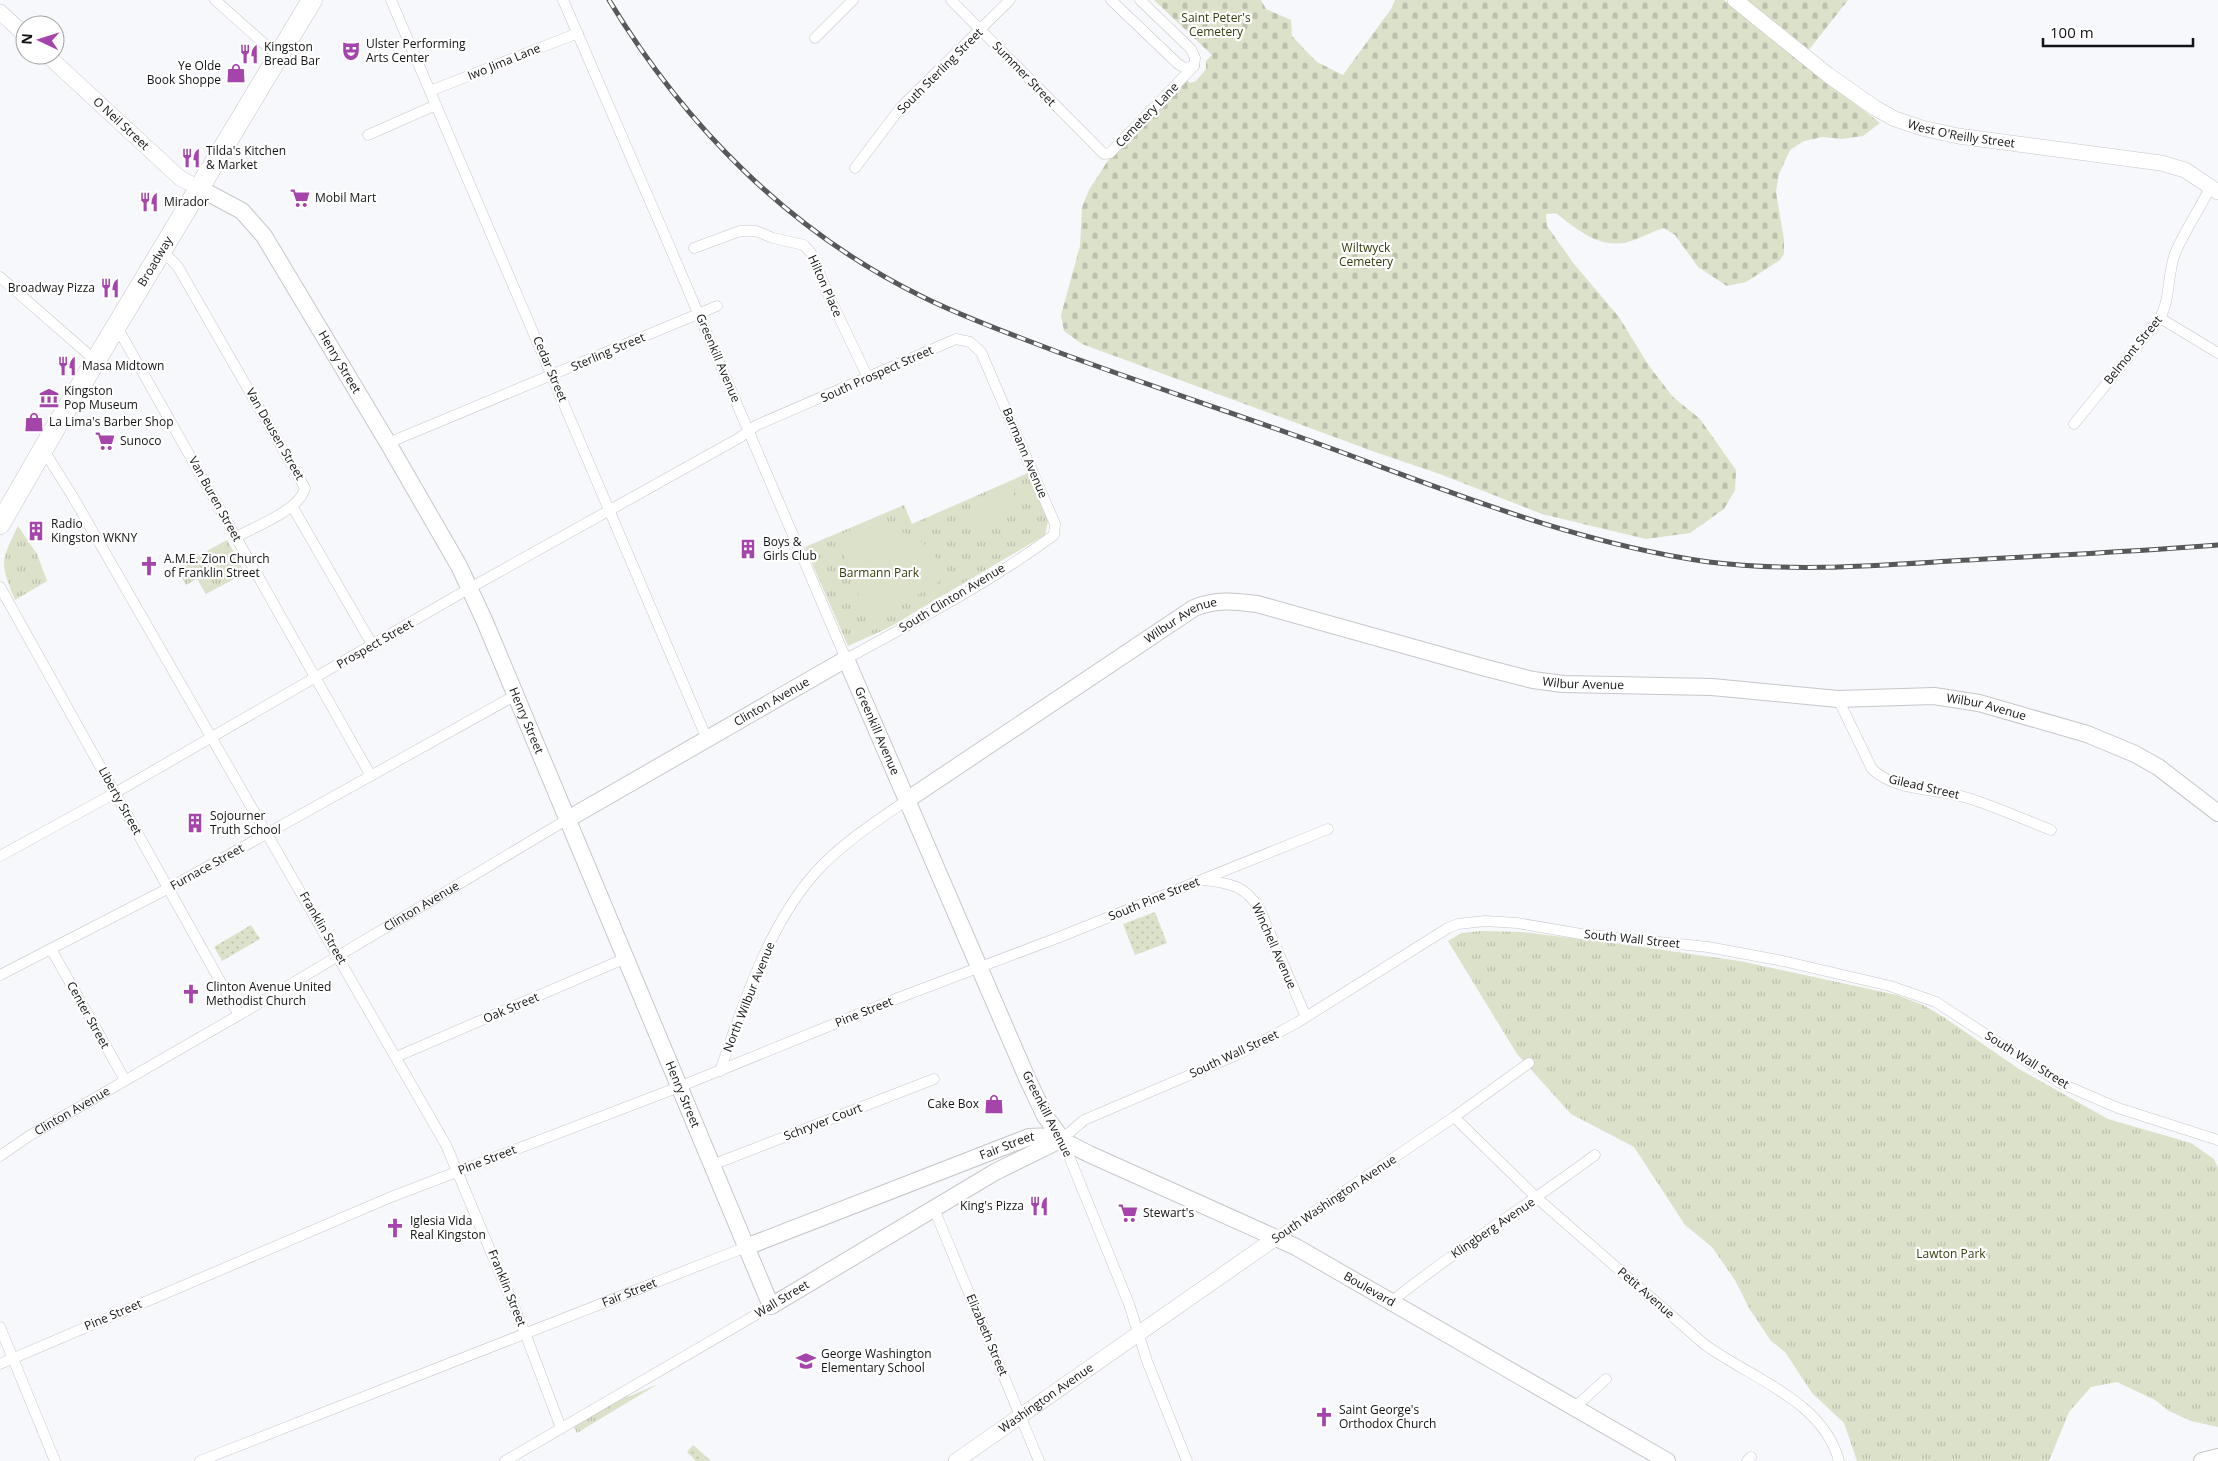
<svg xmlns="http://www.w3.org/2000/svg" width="2218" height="1461" viewBox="0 0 2218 1461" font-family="'Open Sans',sans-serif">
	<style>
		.grass { fill: url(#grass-dots) }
		.cemetery { fill: url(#cemetery-stones) }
		.park { fill: url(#park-tufts) }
		.pitch { fill: #dce1c9 }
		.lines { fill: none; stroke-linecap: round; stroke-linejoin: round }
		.street-casing { stroke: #c5c7ca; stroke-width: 11 }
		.secondary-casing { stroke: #c5c7ca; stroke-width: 16 }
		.primary-casing { stroke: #c5c7ca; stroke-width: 18 }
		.highway-casing { stroke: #c5c7ca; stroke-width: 21 }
		.street { stroke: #fff; stroke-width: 10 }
		.secondary { stroke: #fff; stroke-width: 15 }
		.primary { stroke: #fff; stroke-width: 16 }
		.highway { stroke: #fff; stroke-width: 20 }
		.rail-casing { stroke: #565859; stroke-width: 5 }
		.rail { stroke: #fff; stroke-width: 3; stroke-dasharray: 9; stroke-linecap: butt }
		.labels { text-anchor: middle; stroke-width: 4.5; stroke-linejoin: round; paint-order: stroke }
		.park-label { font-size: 12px; fill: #373c0e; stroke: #fff }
		.poi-label { font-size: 12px; fill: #121314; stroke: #fff; text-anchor: start }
		.street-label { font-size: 12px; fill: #121314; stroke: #fff }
	</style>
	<defs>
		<pattern id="grass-dots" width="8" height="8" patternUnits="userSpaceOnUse" patternTransform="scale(1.25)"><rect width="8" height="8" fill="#dce1c9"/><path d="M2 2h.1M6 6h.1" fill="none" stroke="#bcc0ac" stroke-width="1.8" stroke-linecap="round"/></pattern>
		<pattern id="cemetery-stones" width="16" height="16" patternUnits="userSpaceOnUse" patternTransform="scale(1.25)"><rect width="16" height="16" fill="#dce1c9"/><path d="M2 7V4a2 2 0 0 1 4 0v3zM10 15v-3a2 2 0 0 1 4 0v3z" fill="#bcc0ac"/></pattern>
		<pattern id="park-tufts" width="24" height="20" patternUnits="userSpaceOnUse" patternTransform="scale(1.25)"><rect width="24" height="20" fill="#dce1c9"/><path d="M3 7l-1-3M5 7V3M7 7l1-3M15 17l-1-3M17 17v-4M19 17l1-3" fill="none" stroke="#bcc0ac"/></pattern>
	</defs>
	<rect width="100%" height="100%" fill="#f6f8fb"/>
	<g class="grass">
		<path d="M1155 912 1167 943 1135 955 1123 924Z"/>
		<path d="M251 925 260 939 222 961 214 947Z"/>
		<path d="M693 1445 711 1461H696L687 1452Z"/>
	</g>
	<g class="cemetery">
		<path d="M1154 0H1261L1266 9 1291 20 1292 36 1307 52 1317 62 1343 75 1391 9 1395 0H1724L1880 123 1863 136 1841 139 1823 137 1804 141 1790 150 1779 174 1776 192 1784 240V254L1780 260 1746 282 1727 286 1698 267 1675 235 1664 228C1653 231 1645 236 1634 240 1603 252 1579 231 1556 213L1546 214 1547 226 1574 264 1619 317 1649 366 1673 397 1700 419 1736 470 1735 490 1724 509 1690 533 1646 539 1542 514 1440 474 1375 452 1082 344 1064 331 1061 315 1080 246 1082 207 1089 190 1109 159 1187 80 1190 83 1196 81 1206 69V61L1212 55Z"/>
		<path d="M1744 0H1848L1808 51Z"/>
	</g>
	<g class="park">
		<path d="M1028 473 1048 521 1045 535 888 628 848 646 805 547 904 505 912 524Z"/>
		<path d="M18 526 37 554 47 581 15 600C0 561 0 563 18 526Z"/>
		<path d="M227 540 245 573 206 594 197 579 186 585 176 568Z"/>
		<path d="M1482 931 1521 932 1628 945 1740 961 1897 995 1923 1005 1945 1018 2019 1069 2108 1119 2191 1143 2214 1159 2218 1168V1427L2191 1421 2169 1411 2155 1400 2117 1382 2091 1387 2069 1412 2049 1461H1857L1844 1423 1812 1393 1785 1352 1771 1341 1749 1308 1735 1280 1712 1247 1685 1225 1634 1147 1571 1114 1517 1054 1448 941 1461 933Z"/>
		<path d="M658 1384 577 1433 572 1424 624 1397 630 1396Z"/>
	</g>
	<g class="pitch">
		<path d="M1009 484 1019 505 978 524 969 503Z"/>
		<path d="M872 527C911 529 931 542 947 577L881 617 865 614 837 536 855 529Z"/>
	</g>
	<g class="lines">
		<defs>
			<g id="street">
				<path d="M215 0 278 56"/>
				<path d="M391 0 707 739"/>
				<path d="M951 0 1104 154 1110 153 1194 66"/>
				<path d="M1111 0 1178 64 1185 68 1194 66"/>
				<path d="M1140 0 1191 49 1195 58 1194 66"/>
				<path d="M815 38 853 0"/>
				<path d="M430 91 578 33"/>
				<path d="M368 135 436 105"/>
				<path d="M855 168 901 107 1010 0"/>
				<path d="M694 248 740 231H756L773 238 804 245 811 253 828 294 868 378"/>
				<path d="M162 250 178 267 305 488C300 510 256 526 236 537"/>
				<path d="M0 277 96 361"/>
				<path d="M2160 318 2218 353"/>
				<path d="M117 327 371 776"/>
				<path d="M2074 424 2160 318C2171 298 2167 272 2176 251 2186 229 2200 208 2211 186"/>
				<path d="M388 443 717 306"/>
				<path d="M43 449 73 497 446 1145 525 1333 561 1428"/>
				<path d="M292 506 373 646"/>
				<path d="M0 587 239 1015"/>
				<path d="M1838 699 1872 769C1896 792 1937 788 1968 798 1996 807 2023 819 2051 830"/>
				<path d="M0 856 115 793 470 588 739 438 757 425 956 339 970 342 981 352 1055 524 1054 535C989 583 916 621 846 659 751 439 659 219 563 0"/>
				<path d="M1204 880C1232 884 1245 885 1260 910L1306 1017"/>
				<path d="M51 949 125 1080"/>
				<path d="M0 975 169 888 516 695"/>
				<path d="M396 1057 626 958"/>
				<path d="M720 1071C743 1005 768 926 815 873 841 844 875 822 907 800"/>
				<path d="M1454 1117 1537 1198 1704 1344C1750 1378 1823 1400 1839 1461"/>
				<path id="s1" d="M0 1156 29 1136 239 1015 568 819"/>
				<path d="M712 1165 934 1079"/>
				<path d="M934 1209 1039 1461"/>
				<path d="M1277 1237 1454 1117 1529 1063"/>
				<path d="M1391 1302C1456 1249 1528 1205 1595 1155"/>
				<path d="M0 1327 55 1461"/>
				<path d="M0 1364 391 1197 679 1087 893 1000 1057 938 1328 829"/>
				<path d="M1574 1408 1606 1379"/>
				<path id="s2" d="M200 1461 746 1247"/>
				<path d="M505 1461 771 1306"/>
				<path d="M1187 1461 1147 1361 1129 1304 1062 1139 1084 1120 1239 1054 1298 1022 1448 928 1458 924 1485 921 1517 923 1581 934 1708 947 1783 961 1890 986 1936 1002 2060 1083 2118 1108 2218 1140"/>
				<path d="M1747 1461 1751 1457"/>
			</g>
			<g id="secondary">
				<path id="s3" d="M1735 0 1828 75 1875 108 1895 119 1922 128 1958 136 2161 163 2185 170 2218 192"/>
				<path d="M0 12 25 35"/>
				<path id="s4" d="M47 55 180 178 199 188"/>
				<path id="s5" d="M956 1461 1277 1237"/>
			</g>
			<g id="primary">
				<path id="s6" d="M199 188 242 211 264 236 388 443 459 566 485 622 771 1306 995 1172 1062 1139"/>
				<path id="s7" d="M907 800 1194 608C1216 599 1234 601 1257 604L1486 668 1533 680 1563 684 1712 687 1838 699 1934 696 1979 703 2087 734 2135 754 2158 767 2218 813"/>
				<path id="s8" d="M568 819 846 659 1027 1078 1045 1116 1062 1139"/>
				<path id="s9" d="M746 1247 1029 1137C1059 1134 1064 1142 1089 1154L1296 1247 1667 1461"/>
				<path d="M2202 1461 2218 1457"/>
			</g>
			<g id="highway">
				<path id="s10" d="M0 524 57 425 312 0"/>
			</g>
		</defs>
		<use href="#street" class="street-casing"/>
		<use href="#secondary" class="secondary-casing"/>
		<use href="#primary" class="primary-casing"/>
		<use href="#highway" class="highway-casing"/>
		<use href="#street" class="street"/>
		<use href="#secondary" class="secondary"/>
		<use href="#primary" class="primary"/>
		<use href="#highway" class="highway"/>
		<defs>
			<path id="rail" d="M609 0C685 126 790 232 923 297 965 318 1011 334 1055 351 1139 382 1224 410 1308 440 1439 487 1571 543 1709 562 1790 572 1870 566 1950 561 2040 556 2129 552 2218 545"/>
		</defs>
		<use href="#rail" class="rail-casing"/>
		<use href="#rail" class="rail"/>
	</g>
	<defs>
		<symbol id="theatre-bare" viewBox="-9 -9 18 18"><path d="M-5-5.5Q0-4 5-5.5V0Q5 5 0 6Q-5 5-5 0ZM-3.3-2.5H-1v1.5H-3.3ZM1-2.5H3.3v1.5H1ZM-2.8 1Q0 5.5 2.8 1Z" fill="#a544ab" stroke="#fff" stroke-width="2.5" paint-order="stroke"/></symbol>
		<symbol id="restaurant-bare" viewBox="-9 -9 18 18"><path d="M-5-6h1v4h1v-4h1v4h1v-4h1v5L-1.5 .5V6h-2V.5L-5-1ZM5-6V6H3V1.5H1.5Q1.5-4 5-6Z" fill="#a544ab" stroke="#fff" stroke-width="2.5" paint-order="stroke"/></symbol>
		<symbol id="shop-bare" viewBox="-9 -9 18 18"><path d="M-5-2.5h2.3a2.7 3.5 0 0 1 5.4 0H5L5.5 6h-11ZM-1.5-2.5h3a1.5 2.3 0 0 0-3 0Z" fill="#a544ab" stroke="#fff" stroke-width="2.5" paint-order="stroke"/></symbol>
		<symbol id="supermarket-bare" viewBox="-9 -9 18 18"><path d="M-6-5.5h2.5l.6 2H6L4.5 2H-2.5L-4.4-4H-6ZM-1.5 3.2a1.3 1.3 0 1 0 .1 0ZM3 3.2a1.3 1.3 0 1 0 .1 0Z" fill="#a544ab" stroke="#fff" stroke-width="2.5" paint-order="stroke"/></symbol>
		<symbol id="museum-bare" viewBox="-9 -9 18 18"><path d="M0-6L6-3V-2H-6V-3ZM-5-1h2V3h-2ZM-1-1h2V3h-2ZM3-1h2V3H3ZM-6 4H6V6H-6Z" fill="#a544ab" stroke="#fff" stroke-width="2.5" paint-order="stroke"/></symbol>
		<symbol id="building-bare" viewBox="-9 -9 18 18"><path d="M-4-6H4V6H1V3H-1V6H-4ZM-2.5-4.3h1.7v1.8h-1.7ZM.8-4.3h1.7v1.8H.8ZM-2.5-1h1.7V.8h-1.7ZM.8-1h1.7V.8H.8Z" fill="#a544ab" stroke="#fff" stroke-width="2.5" paint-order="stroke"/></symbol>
		<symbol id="church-bare" viewBox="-9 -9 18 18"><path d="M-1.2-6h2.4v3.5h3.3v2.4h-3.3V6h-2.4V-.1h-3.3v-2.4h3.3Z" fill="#a544ab" stroke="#fff" stroke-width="2.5" paint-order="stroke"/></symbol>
		<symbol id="school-bare" viewBox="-9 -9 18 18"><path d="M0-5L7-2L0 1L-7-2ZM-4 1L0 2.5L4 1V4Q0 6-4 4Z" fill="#a544ab" stroke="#fff" stroke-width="2.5" paint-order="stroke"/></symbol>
	</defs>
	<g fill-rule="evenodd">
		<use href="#theatre-bare" x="337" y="37" width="28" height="28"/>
		<use href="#restaurant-bare" x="235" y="40" width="28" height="28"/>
		<use href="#shop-bare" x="222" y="59" width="28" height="28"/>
		<use href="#restaurant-bare" x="177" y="144" width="28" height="28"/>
		<use href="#supermarket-bare" x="286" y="184" width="28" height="28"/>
		<use href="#restaurant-bare" x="135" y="188" width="28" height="28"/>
		<use href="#restaurant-bare" x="96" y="274" width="28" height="28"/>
		<use href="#restaurant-bare" x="53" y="352" width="28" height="28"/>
		<use href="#museum-bare" x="35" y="384" width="28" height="28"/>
		<use href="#shop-bare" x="20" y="408" width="28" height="28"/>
		<use href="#supermarket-bare" x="91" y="427" width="28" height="28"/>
		<use href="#building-bare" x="22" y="517" width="28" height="28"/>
		<use href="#building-bare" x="734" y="535" width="28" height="28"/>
		<use href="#church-bare" x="135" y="552" width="28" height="28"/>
		<use href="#building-bare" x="181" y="809" width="28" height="28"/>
		<use href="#church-bare" x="177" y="980" width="28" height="28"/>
		<use href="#shop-bare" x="980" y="1090" width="28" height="28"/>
		<use href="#restaurant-bare" x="1025" y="1192" width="28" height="28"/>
		<use href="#supermarket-bare" x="1114" y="1199" width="28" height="28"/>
		<use href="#church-bare" x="381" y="1214" width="28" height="28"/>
		<use href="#school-bare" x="792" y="1347" width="28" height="28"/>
		<use href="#church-bare" x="1310" y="1403" width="28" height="28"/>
	</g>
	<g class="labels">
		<g class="park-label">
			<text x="1216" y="22">Saint Peter's<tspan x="1216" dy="14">Cemetery</tspan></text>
			<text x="1366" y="252">Wiltwyck<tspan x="1366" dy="14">Cemetery</tspan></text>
			<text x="879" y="577">Barmann Park</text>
			<text x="1951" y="1258">Lawton Park</text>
		</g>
		<g class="poi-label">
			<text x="366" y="48">Ulster Performing<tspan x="366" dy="14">Arts Center</tspan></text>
			<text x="264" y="51">Kingston<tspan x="264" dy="14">Bread Bar</tspan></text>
			<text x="221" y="70" text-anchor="end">Ye Olde<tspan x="221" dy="14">Book Shoppe</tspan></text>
			<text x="206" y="155">Tilda's Kitchen<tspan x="206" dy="14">&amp; Market</tspan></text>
			<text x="315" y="202">Mobil Mart</text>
			<text x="164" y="206">Mirador</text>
			<text x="95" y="292" text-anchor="end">Broadway Pizza</text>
			<text x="82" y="370">Masa Midtown</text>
			<text x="64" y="395">Kingston<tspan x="64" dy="14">Pop Museum</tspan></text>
			<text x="49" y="426">La Lima's Barber Shop</text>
			<text x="120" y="445">Sunoco</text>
			<text x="51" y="528">Radio<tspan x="51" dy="14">Kingston WKNY</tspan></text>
			<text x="763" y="546">Boys &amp;<tspan x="763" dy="14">Girls Club</tspan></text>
			<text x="164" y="563">A.M.E. Zion Church<tspan x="164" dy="14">of Franklin Street</tspan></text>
			<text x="210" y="820">Sojourner<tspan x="210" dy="14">Truth School</tspan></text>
			<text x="206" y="991">Clinton Avenue United<tspan x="206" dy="14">Methodist Church</tspan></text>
			<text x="979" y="1108" text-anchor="end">Cake Box</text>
			<text x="1024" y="1210" text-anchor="end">King's Pizza</text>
			<text x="1143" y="1217">Stewart's</text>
			<text x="410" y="1225">Iglesia Vida<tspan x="410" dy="14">Real Kingston</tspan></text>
			<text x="821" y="1358">George Washington<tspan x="821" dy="14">Elementary School</tspan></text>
			<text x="1339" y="1414">Saint George's<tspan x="1339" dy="14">Orthodox Church</tspan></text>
		</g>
		<g class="street-label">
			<text transform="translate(504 62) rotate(-22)" y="4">Iwo Jima Lane</text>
			<text transform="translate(940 71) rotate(-45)" y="4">South Sterling Street</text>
			<text transform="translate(1024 74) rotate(46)" y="4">Summer Street</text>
			<text transform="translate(1147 115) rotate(-46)" y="4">Cemetery Lane</text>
			<text dy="4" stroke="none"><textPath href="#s4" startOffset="101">O Neil Street</textPath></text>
			<text dy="4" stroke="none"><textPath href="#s3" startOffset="268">West O'Reilly Street</textPath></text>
			<text dy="4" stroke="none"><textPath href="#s10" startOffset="305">Broadway</textPath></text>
			<text transform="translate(825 286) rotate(66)" y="4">Hilton Place</text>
			<text transform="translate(2133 350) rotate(-51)" y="4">Belmont Street</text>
			<text transform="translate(608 352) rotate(-23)" y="4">Sterling Street</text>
			<text transform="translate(718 358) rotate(67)" y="4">Greenkill Avenue</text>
			<text dy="4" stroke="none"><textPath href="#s6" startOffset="229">Henry Street</textPath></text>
			<text transform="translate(550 369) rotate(67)" y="4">Cedar Street</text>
			<text transform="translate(877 374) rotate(-24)" y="4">South Prospect Street</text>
			<text transform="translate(275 434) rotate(60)" y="4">Van Deusen Street</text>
			<text transform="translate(1025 453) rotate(67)" y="4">Barmann Avenue</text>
			<text transform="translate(215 499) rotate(61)" y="4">Van Buren Street</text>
			<text transform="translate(952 598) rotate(-31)" y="4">South Clinton Avenue</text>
			<text dy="4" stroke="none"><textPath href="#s7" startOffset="328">Wilbur Avenue</textPath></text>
			<text transform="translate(375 644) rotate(-30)" y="4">Prospect Street</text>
			<text dy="4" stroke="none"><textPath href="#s7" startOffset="746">Wilbur Avenue</textPath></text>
			<text dy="4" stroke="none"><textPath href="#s8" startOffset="235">Clinton Avenue</textPath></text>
			<text dy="4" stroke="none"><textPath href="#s7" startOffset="1151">Wilbur Avenue</textPath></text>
			<text dy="4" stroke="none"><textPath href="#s6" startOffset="634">Henry Street</textPath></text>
			<text dy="4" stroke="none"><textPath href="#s8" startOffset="399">Greenkill Avenue</textPath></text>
			<text transform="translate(1924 787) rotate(13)" y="4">Gilead Street</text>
			<text transform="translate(120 801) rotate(61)" y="4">Liberty Street</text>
			<text transform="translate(207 867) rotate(-29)" y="4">Furnace Street</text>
			<text transform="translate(1154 899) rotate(-22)" y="4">South Pine Street</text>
			<text dy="4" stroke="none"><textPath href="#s1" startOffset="490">Clinton Avenue</textPath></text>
			<text transform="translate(323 928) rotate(60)" y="4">Franklin Street</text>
			<text transform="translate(1632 939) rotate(6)" y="4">South Wall Street</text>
			<text transform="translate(1274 946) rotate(66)" y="4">Winchell Avenue</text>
			<text transform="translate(749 997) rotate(-68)" y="4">North Wilbur Avenue</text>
			<text transform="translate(511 1008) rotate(-23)" y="4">Oak Street</text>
			<text transform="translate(864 1012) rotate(-22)" y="4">Pine Street</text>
			<text transform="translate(88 1015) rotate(61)" y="4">Center Street</text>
			<text transform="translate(1234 1054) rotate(-25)" y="4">South Wall Street</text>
			<text transform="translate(2027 1060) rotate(32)" y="4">South Wall Street</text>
			<text dy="4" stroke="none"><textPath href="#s6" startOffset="1039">Henry Street</textPath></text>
			<text dy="4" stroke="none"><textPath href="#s1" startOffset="85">Clinton Avenue</textPath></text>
			<text transform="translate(1047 1114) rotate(63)" y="4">Greenkill Avenue</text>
			<text transform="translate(823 1122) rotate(-21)" y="4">Schryver Court</text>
			<text dy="4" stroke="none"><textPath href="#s9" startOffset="280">Fair Street</textPath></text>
			<text transform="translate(487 1160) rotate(-21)" y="4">Pine Street</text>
			<text transform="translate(1334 1199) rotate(-34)" y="4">South Washington Avenue</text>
			<text transform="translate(1493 1228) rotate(-34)" y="4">Klingberg Avenue</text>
			<text transform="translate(507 1288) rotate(68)" y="4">Franklin Street</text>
			<text dy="4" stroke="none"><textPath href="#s9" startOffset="679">Boulevard</textPath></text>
			<text dy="4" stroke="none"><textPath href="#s2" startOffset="461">Fair Street</textPath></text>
			<text transform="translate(1646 1293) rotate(41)" y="4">Petit Avenue</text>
			<text transform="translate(782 1299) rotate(-31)" y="4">Wall Street</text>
			<text transform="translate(113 1315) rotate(-23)" y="4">Pine Street</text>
			<text transform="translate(987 1335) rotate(67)" y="4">Elizabeth Street</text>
			<text dy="4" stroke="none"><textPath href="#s5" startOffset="110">Washington Avenue</textPath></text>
		</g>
	</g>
	<g transform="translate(40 40) rotate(274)"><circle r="24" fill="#ffffff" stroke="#a0a1a1"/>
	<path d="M0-4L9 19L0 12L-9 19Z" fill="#a544ab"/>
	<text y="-8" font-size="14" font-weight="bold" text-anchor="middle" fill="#121314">N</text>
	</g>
	<path d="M2043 38v8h150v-8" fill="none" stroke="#121314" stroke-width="2.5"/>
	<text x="2050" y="38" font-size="15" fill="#121314" stroke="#ffffff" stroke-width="4" paint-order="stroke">100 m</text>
</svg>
